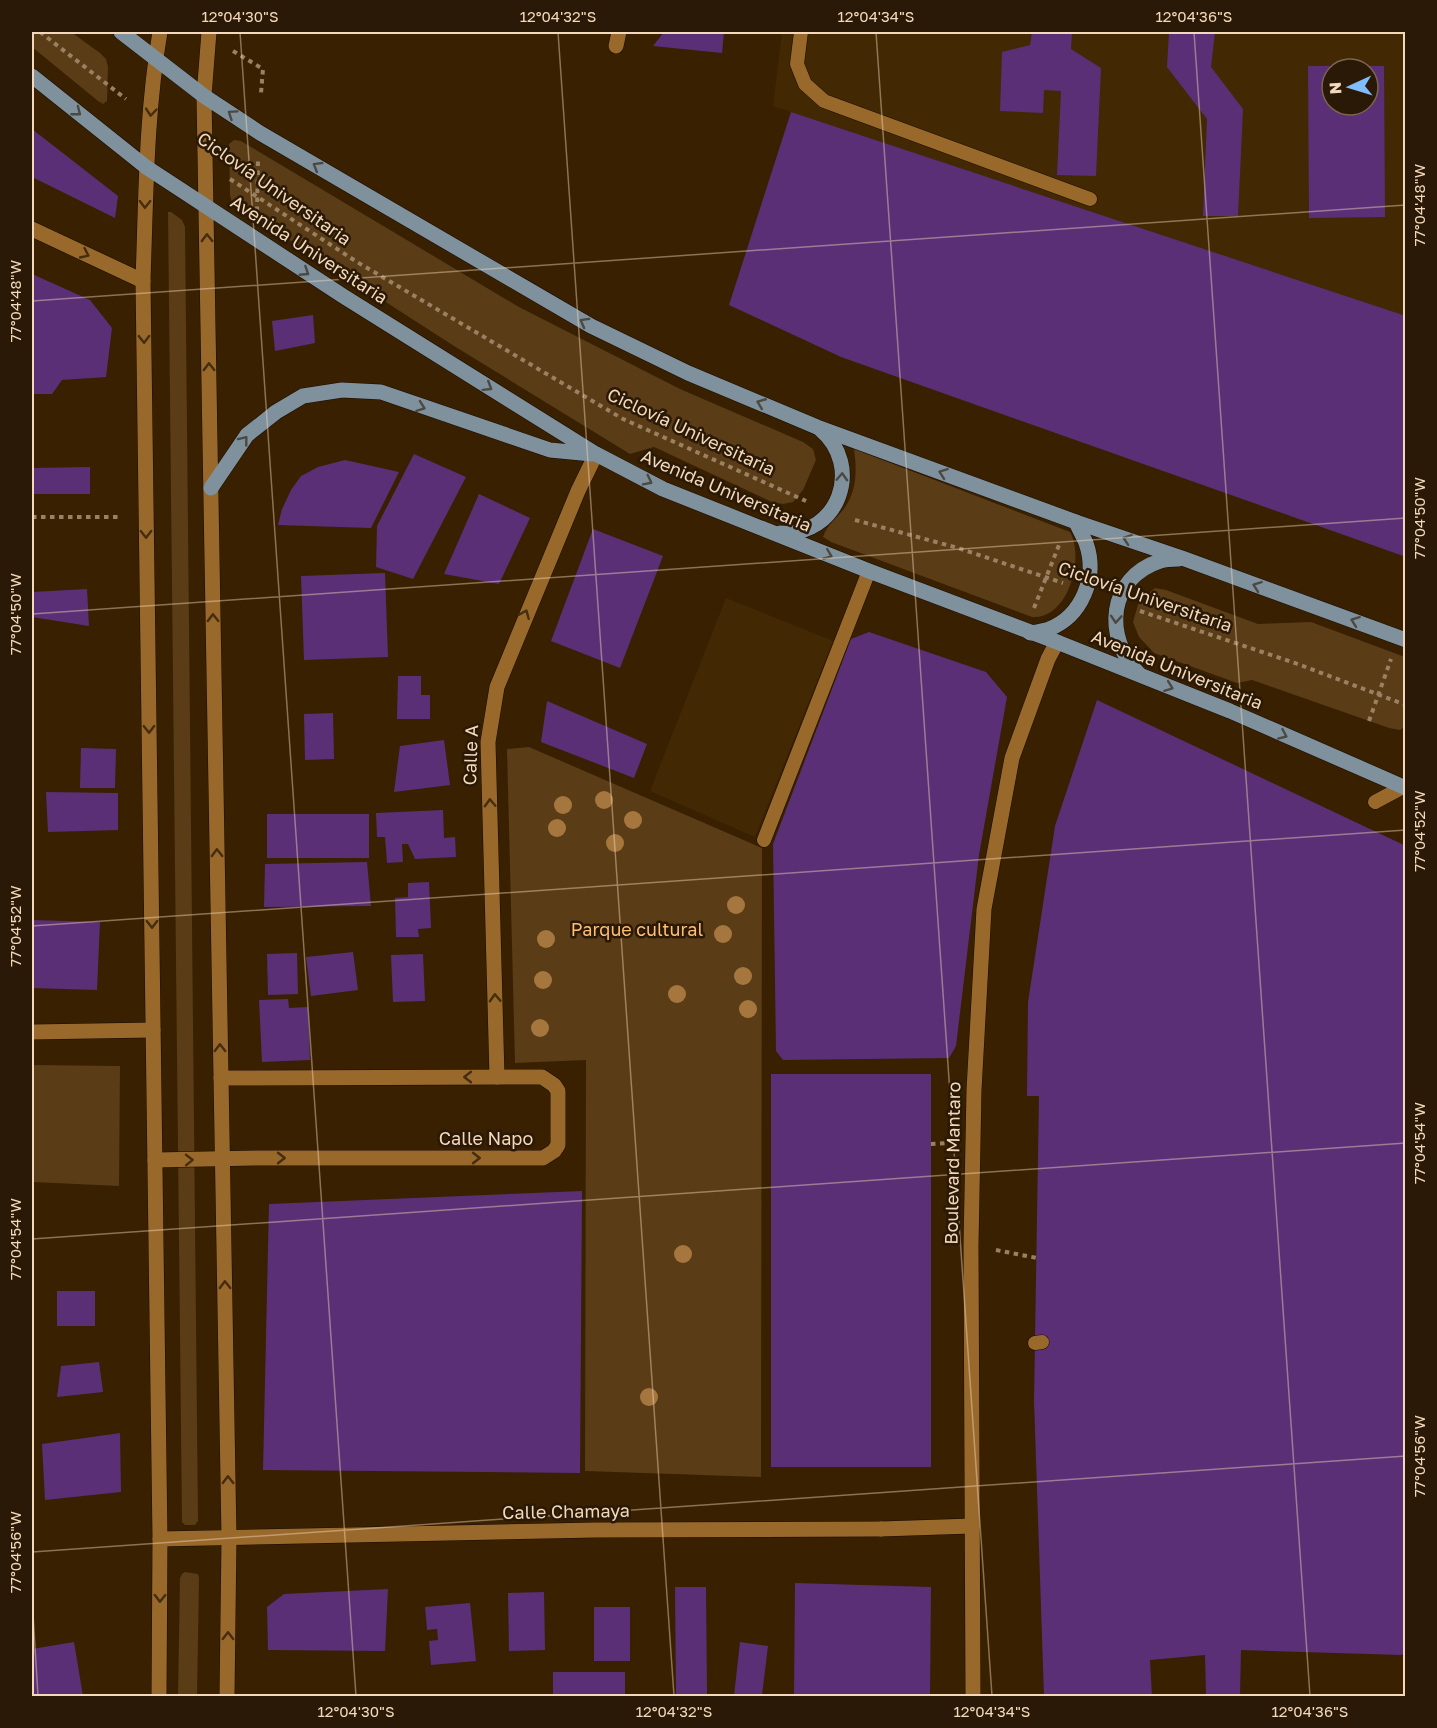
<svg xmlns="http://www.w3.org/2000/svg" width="1437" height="1728" viewBox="0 0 1437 1728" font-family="'Golos Text',sans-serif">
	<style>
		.built { fill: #432804; fill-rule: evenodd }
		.green { fill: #5a3c16 }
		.building { fill: #5a2f76; fill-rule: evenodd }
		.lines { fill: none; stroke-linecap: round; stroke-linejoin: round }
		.service-casing { stroke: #1a0c00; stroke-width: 15 }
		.pedestrian-casing { stroke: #1a0c00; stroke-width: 16 }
		.minor-casing { stroke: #1a0c00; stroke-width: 16 }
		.secondary-casing { stroke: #1a0c00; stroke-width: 16 }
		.primary-casing { stroke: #1a0c00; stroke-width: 16 }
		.path { stroke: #9b8163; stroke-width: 4; stroke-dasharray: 4.5 4.5; stroke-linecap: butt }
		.service { stroke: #99692c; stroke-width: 14 }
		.pedestrian { stroke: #99692c; stroke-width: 15 }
		.minor { stroke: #99692c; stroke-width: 15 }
		.secondary { stroke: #99692c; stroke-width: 15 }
		.primary { stroke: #7f919d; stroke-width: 15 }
		.tree { fill: #a5773e }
		.oneway { stroke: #4b4942 }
		.oneway2 { stroke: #452d10 }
		.ticks { fill: none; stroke: #f3d8bb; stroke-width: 1.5; stroke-opacity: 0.45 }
		.labels { text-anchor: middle; stroke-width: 5; stroke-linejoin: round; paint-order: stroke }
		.street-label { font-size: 18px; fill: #f3d8bb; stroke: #291906 }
		.park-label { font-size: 18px; fill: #ffbe71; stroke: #291906 }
		.neatline { fill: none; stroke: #f3d8bb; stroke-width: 2 }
		.ticks-label { font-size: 15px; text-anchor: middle; fill: #f3d8bb }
	</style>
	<rect width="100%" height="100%" fill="#382000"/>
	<g class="built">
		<path d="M782 32H1405V316L773 106ZM1332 69H1368V105H1332Z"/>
		<path d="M726 598 833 641 755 837 650 791Z"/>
	</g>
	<g class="green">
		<path d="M32 32H71L100 53 106 59 108 67 107 101 103 104 98 101 32 47Z"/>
		<path d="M234 140 241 141 519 307 680 389 803 442 813 449 816 460 803 490 793 502 783 504 772 502 654 447 630 454 454 346 232 203 230 195 229 144Z"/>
		<path d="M168 212H171L182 220 185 227 198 1521 195 1525H185L182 1522Z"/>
		<path d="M854 449 1070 532C1085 558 1068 620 1032 617L831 542 823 537C827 525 836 519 843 510 857 492 857 471 854 449Z"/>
		<path d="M1155 588 1166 590 1258 624 1311 622 1405 657V726L1400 730 1389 728 1252 680 1237 683 1154 653 1139 637 1133 622 1139 601Z"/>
		<path d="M529 747 762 848 761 1477 585 1471 586 1060 515 1063 507 749Z"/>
		<path d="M32 1065 120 1066 119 1186 32 1182Z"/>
		<path d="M185 1572 198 1574 199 1578 197 1696H178L180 1578 182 1574Z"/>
	</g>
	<g class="building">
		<path d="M664 32H724L722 53 653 46Z"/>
		<path d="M1032 32H1072L1071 49 1101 68 1096 176 1057 175 1061 91 1044 90 1043 113 1000 111 1002 52 1030 45Z"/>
		<path d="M1169 32H1215L1211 67 1243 109 1238 216H1203L1207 119 1167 67Z"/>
		<path d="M1308 66H1384L1385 217 1309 218ZM1332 69H1368V105H1332Z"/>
		<path d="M791 112 1406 316V557L841 357 729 305Z"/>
		<path d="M32 129 118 196 115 218 32 177Z"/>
		<path d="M32 274 90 300 112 328 106 377 62 380 52 394H32Z"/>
		<path d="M313 315 315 343 275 351 272 321Z"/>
		<path d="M414 454 466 477 413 579 376 567 377 526Z"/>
		<path d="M345 460 399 472 371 528 278 525 282 509 291 490 301 476 318 467Z"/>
		<path d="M90 467V494H32V468Z"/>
		<path d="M479 494 530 518 499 584 444 574Z"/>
		<path d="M593 529 663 556 620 668 551 641Z"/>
		<path d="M385 573 388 657 304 660 301 576Z"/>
		<path d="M87 589 89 626 32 617V592Z"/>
		<path d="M869 632 986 672 1007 697 979 855 956 1046 949 1058 783 1060 776 1051 773 844 851 639Z"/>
		<path d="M398 676H421V695H430V719H397Z"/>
		<path d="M1097 700 1406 846V1653L1401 1655 1241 1650 1240 1696H1206L1205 1655 1150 1660 1152 1696H1044L1034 1400 1039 1096H1027L1028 1002 1055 826Z"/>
		<path d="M547 701 647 744 634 778 541 742Z"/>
		<path d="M333 713 334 759 305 760 304 714Z"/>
		<path d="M444 740 450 785 394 792 400 746Z"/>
		<path d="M81 748 116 749 115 788H80Z"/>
		<path d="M46 792 118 793V830L48 832Z"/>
		<path d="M443 810 444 838 455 837 456 857 415 859 408 844H402L403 862 387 863 385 837H377L376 813Z"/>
		<rect x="267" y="814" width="102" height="44"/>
		<path d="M367 862 371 906 264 907 265 864Z"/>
		<path d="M429 882 431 928 418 929 419 937H396L395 898 408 897V883Z"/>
		<path d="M32 920 100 922 97 990 32 988Z"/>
		<path d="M353 952 358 990 311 996 306 957Z"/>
		<path d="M297 953 298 994 268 995 267 954Z"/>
		<path d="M423 954 425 1001 393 1002 391 955Z"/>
		<path d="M288 999 289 1008 308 1007 310 1060 262 1062 259 1000Z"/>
		<rect x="771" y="1074" width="160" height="393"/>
		<path d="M582 1191 580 1473 263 1470 269 1204Z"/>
		<rect x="57" y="1291" width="38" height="35"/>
		<path d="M99 1362 103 1392 57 1397 61 1366Z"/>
		<path d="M120 1433 121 1492 45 1500 42 1444Z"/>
		<path d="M795 1583 931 1587 930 1696H794Z"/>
		<path d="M675 1587H706L707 1696H676Z"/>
		<path d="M388 1589 385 1651 268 1650 267 1607 284 1594Z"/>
		<path d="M544 1592 545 1650 509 1651 508 1593Z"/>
		<path d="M470 1603 476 1661 431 1665 429 1641 438 1640 437 1629 427 1630 425 1607Z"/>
		<rect x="594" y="1607" width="36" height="54"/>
		<path d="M74 1642 83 1696H32V1649Z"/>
		<path d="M740 1642 768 1646 762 1695 734 1696Z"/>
		<rect x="553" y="1672" width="72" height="24"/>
	</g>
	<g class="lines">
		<defs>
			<g id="service">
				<path d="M801 32 797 64 805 84 824 101 1090 199"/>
				<path d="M1375 802 1403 787"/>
				<path d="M764 840 869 571"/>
				<path d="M1035 1343 1042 1342"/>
			</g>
			<g id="pedestrian">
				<path d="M881 1529 972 1526"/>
				<path d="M973 1696 971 1245 974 1090 984 909 1012 758 1048 659 1057 642"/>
			</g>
			<g id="minor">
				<path d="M616 46 619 32"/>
				<path d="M32 229 143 281"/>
				<path d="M32 1032 153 1030"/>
				<path d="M497 1077 488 742 497 687 578 491 596 454"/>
				<path d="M155 1160 259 1158H543L554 1151 558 1145V1091L554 1085 542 1077 221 1078"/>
				<path d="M160 1539 596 1530 881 1529"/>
			</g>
			<g id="secondary">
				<path d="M209 32 204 96 229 1538 227 1696"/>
				<path d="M159 1696 160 1539 143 281C146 197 146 114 160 32"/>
			</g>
			<g id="primary">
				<path d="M121 32 204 96 260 133 591 326 688 373 817 427 1076 522 1182 558 1406 640"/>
				<path d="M32 76 146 167 343 296 596 454 663 489 869 571 1057 642 1230 711 1406 788"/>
				<path d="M211 488 247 435 276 412 303 396 342 390 381 392 550 450 592 454"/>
				<path d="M780 533C839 537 864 466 820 429"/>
				<path d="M1030 633C1036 632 1043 631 1049 629 1082 616 1098 577 1086 543 1083 536 1079 529 1076 522"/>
				<path d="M1139 674C1103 637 1108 578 1160 561 1166 559 1173 559 1179 559"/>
			</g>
		</defs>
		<use href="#service" class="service-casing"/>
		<use href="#pedestrian" class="pedestrian-casing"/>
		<use href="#minor" class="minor-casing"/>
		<use href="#secondary" class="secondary-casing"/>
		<use href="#primary" class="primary-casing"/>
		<g class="path">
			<path d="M40 32 126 99"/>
			<path d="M233 51 263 69 261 93"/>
			<path d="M230 179 357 262 623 419 806 501"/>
			<path d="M257 211 258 161"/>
			<path d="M32 517H121"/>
			<path d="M855 520 958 548 1063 583"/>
			<path d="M1034 608 1059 545"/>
			<path d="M1140 611 1295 663 1406 705"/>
			<path d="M1369 721 1391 659"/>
			<path d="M931 1144 949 1143"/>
			<path d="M996 1250 1037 1258"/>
		</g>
		<use href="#service" class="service"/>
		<use href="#pedestrian" class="pedestrian"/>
		<use href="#minor" class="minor"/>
		<use href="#secondary" class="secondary"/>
		<use href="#primary" class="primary"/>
	</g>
	<g class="tree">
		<circle cx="604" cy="800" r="9"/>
		<circle cx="563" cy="805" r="9"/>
		<circle cx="633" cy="820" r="9"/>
		<circle cx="557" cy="828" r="9"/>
		<circle cx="615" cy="843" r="9"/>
		<circle cx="736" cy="905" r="9"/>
		<circle cx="723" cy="934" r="9"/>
		<circle cx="546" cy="939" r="9"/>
		<circle cx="743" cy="976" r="9"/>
		<circle cx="543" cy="980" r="9"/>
		<circle cx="677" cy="994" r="9"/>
		<circle cx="748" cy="1009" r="9"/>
		<circle cx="540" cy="1028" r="9"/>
		<circle cx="683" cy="1254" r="9"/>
		<circle cx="649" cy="1397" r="9"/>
	</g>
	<defs><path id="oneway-chevron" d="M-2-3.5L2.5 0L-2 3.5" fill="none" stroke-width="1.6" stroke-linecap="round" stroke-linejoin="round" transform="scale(1.5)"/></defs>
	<g class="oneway">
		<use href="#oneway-chevron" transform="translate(77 112) rotate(38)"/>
		<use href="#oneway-chevron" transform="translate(232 114) rotate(-146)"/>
		<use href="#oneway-chevron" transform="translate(317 166) rotate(-149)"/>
		<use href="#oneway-chevron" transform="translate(305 272) rotate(33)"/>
		<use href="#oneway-chevron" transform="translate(584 322) rotate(-151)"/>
		<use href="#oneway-chevron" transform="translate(488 387) rotate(32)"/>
		<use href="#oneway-chevron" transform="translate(761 403) rotate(-158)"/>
		<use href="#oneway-chevron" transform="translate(421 407) rotate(20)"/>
		<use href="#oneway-chevron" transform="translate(244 440) rotate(-52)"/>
		<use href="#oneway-chevron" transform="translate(943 473) rotate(-160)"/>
		<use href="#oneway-chevron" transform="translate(842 477) rotate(-87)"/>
		<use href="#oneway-chevron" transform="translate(648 481) rotate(27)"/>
		<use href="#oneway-chevron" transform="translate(1127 539) rotate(-161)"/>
		<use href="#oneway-chevron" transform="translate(828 555) rotate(22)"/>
		<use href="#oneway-chevron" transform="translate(1257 586) rotate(-160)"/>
		<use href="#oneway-chevron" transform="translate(1116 619) rotate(94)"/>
		<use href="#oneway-chevron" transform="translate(1355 621) rotate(-160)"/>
		<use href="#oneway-chevron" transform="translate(1169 687) rotate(21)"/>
		<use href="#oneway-chevron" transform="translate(1283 735) rotate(24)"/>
	</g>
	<g class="oneway2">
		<use href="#oneway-chevron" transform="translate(151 112) rotate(95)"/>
		<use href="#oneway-chevron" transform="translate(145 204) rotate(91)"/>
		<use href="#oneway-chevron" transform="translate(207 238) rotate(-91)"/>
		<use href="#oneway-chevron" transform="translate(85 254) rotate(25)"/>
		<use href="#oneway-chevron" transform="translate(144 339) rotate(89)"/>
		<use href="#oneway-chevron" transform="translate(209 367) rotate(-91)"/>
		<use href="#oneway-chevron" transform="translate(146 534) rotate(89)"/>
		<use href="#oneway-chevron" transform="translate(525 614) rotate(-67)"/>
		<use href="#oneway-chevron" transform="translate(213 618) rotate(-91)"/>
		<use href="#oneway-chevron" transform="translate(149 729) rotate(89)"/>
		<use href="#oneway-chevron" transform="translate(490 803) rotate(-92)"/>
		<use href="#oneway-chevron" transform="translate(217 853) rotate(-91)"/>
		<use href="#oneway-chevron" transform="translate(152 924) rotate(89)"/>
		<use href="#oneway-chevron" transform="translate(495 998) rotate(-92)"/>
		<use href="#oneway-chevron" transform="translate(220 1048) rotate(-91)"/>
		<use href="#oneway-chevron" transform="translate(468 1077) rotate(-180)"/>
		<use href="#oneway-chevron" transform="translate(281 1158)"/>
		<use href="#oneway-chevron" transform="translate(476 1158)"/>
		<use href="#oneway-chevron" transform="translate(189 1160) rotate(-1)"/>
		<use href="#oneway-chevron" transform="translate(225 1285) rotate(-91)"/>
		<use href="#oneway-chevron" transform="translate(228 1480) rotate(-91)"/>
		<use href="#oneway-chevron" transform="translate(160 1598) rotate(91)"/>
		<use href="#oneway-chevron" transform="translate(228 1636) rotate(-89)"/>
	</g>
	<path class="ticks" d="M240 32 356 1696M558 32 674 1696M876 32 992 1696M1194 32 1310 1696M32 301 1406 205M32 614 1406 518M32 926 1406 830M32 1239 1406 1143M32 1552 1406 1456M32 1598 38 1696"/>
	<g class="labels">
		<g class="street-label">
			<text transform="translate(274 189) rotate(35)" y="6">Ciclovía Universitaria</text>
			<text transform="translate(309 250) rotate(33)" y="6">Avenida Universitaria</text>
			<text transform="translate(691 432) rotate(25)" y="6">Ciclovía Universitaria</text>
			<text transform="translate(726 491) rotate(23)" y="6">Avenida Universitaria</text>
			<text transform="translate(1145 597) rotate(19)" y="6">Ciclovía Universitaria</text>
			<text transform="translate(1177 670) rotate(22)" y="6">Avenida Universitaria</text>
			<text transform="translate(471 755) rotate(-88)" y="6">Calle A</text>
			<text x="486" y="1145">Calle Napo</text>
			<text transform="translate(953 1163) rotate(-89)" y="6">Boulevard Mantaro</text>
			<text transform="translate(566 1512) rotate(-1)" y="6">Calle Chamaya</text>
		</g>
		<g class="park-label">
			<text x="637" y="936">Parque cultural</text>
		</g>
	</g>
	<rect width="1437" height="1728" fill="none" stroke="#291906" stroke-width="66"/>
	<g transform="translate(1350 87) rotate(266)"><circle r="28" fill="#291906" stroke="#7a654e" stroke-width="1.5"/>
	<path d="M0-4.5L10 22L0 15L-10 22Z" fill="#81bdfa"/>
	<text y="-9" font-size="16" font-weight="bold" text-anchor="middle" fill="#f3d8bb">N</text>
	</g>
	<rect x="33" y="33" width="1371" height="1662" class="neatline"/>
	<g class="ticks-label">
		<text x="240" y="22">12°04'30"S</text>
		<text x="558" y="22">12°04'32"S</text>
		<text x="876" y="22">12°04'34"S</text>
		<text x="1194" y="22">12°04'36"S</text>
		<text transform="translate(1420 205) rotate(-90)" y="5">77°04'48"W</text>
		<text transform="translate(16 301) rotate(-90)" y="5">77°04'48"W</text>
		<text transform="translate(1420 518) rotate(-90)" y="5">77°04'50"W</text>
		<text transform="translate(16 614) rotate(-90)" y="5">77°04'50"W</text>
		<text transform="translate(1420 831) rotate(-90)" y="5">77°04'52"W</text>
		<text transform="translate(16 926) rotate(-90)" y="5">77°04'52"W</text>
		<text transform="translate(1420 1143) rotate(-90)" y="5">77°04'54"W</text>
		<text transform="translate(16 1239) rotate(-90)" y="5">77°04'54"W</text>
		<text transform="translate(1420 1456) rotate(-90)" y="5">77°04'56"W</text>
		<text transform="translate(16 1552) rotate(-90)" y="5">77°04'56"W</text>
		<text x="356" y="1717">12°04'30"S</text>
		<text x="674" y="1717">12°04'32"S</text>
		<text x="992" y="1717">12°04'34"S</text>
		<text x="1310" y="1717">12°04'36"S</text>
	</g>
</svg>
